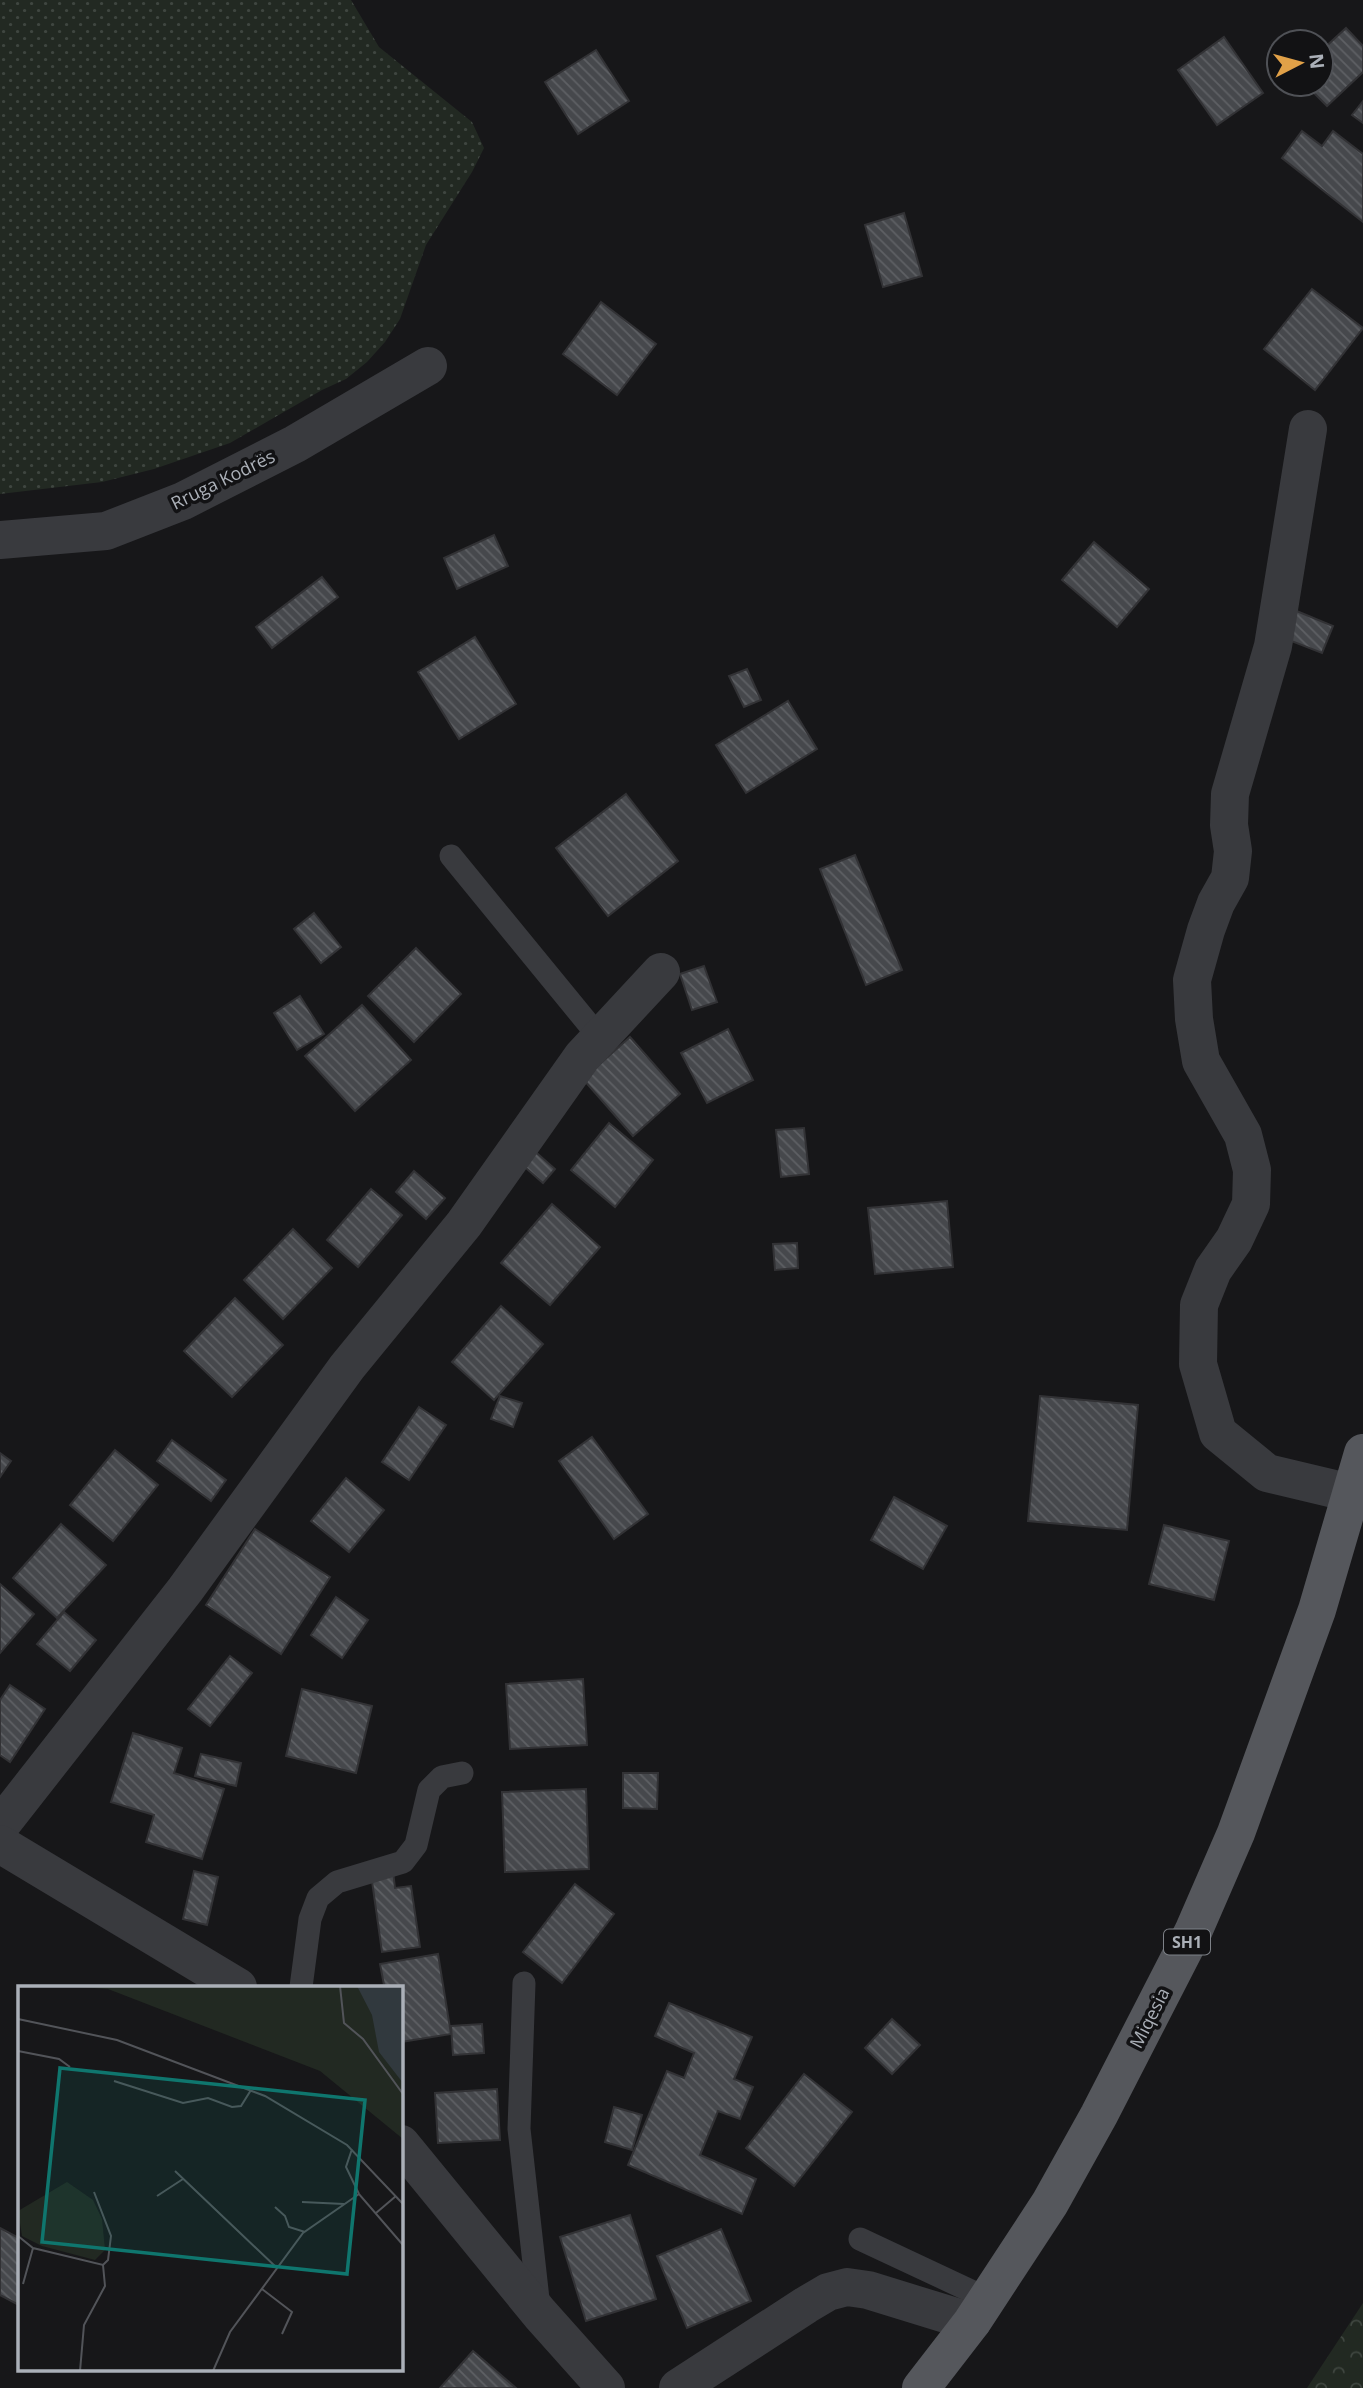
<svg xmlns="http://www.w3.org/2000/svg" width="1363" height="2388" viewBox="0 0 1363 2388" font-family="'Open Sans',sans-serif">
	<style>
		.grass { fill: url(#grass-dots) }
		.park { fill: url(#park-crowns) }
		.building { fill: url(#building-back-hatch); stroke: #323235; stroke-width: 2 }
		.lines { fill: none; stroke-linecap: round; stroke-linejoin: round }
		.service { stroke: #393a3e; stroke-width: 23 }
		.minor { stroke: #393a3e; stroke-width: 38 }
		.primary { stroke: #55575c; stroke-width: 38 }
		.labels { text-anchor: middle; stroke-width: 7; stroke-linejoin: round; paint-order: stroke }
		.shield { fill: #121214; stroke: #7d8187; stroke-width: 2 }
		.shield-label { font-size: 16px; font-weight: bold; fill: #abb0b8 }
		.street-label { font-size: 18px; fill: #abb0b8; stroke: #121214 }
		.inset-road { fill: none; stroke: #525459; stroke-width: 2 }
		.view { fill: #0f766e; fill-opacity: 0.15; stroke: #0f766e; stroke-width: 3.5 }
		.inset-edge { fill: none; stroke: #abb0b8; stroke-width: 3.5 }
	</style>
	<defs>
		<pattern id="grass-dots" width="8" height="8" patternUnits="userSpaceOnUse" patternTransform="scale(1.75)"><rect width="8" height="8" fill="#222922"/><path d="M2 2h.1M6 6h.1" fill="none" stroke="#3f4640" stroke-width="1.8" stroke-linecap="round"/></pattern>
		<pattern id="park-crowns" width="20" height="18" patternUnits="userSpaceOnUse" patternTransform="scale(1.75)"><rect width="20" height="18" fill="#222922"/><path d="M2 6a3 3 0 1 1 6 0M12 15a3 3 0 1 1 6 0" fill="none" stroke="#3f4640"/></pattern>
		<pattern id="building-back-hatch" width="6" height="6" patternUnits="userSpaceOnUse" patternTransform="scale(1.75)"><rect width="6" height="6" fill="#46484c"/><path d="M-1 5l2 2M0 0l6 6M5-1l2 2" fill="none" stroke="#5e6064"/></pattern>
	</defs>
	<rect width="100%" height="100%" fill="#171719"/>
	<path class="grass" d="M0 0H351L379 47 472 122 484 148 472 172 426 245 400 319 385 342 367 362 346 379 322 390 230 443 154 469 102 482 0 494Z"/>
	<path class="park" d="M1363 2303V2388H1307Z"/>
	<g class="building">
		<path d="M1346 28 1363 46V72L1327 106 1305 84H1321V51Z"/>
		<path d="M1224 37 1263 93 1217 125 1178 70Z"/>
		<path d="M596 50 629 101 578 134 545 82Z"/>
		<path d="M1363 101V123L1352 115Z"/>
		<path d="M1302 131 1322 146 1333 131 1363 154V222L1282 158Z"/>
		<path d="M904 213 922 276 883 287 865 225Z"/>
		<path d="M1312 289 1363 328 1315 390 1264 349Z"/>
		<path d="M601 302 656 344 617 395 563 354Z"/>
		<path d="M494 535 508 566 457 589 444 558Z"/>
		<path d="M1094 542 1149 589 1117 627 1062 580Z"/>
		<path d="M322 577 338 597 272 648 256 627Z"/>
		<path d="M1287 607 1333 626 1322 653 1276 635Z"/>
		<path d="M475 637 516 704 459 739 418 672Z"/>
		<path d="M747 669 761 700 744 707 729 676Z"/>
		<path d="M788 701 817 749 746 793 716 745Z"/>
		<path d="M626 794 678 861 608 916 556 848Z"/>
		<path d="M855 855 902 970 866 985 820 869Z"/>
		<path d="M314 913 341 947 321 963 294 929Z"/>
		<path d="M416 948 461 994 414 1042 368 996Z"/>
		<path d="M704 966 717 1002 692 1010 680 974Z"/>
		<path d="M300 996 324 1034 297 1050 274 1013Z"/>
		<path d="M362 1005 411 1060 355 1111 305 1056Z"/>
		<path d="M728 1029 753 1080 707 1103 681 1053Z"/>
		<path d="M630 1037 680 1094 633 1136 583 1079Z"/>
		<path d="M609 1123 653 1160 615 1207 571 1170Z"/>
		<path d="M804 1128 809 1174 781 1177 776 1130Z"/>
		<path d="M531 1148 555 1169 543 1183 519 1162Z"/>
		<path d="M414 1171 445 1198 426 1219 396 1192Z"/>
		<path d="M371 1189 402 1215 358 1267 327 1240Z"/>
		<path d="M947 1201 953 1267 875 1274 868 1208Z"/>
		<path d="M552 1204 600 1247 550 1305 501 1263Z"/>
		<path d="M293 1229 332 1268 283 1319 244 1280Z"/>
		<path d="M797 1243 798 1268 775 1270 773 1244Z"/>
		<path d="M235 1298 283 1345 232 1397 184 1351Z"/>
		<path d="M501 1306 543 1344 494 1400 452 1362Z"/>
		<path d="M500 1396 522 1403 513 1427 491 1419Z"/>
		<path d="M1040 1396 1138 1405 1127 1530 1028 1521Z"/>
		<path d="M419 1407 446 1425 409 1480 382 1462Z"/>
		<path d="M592 1437 648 1514 614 1539 559 1461Z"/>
		<path d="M172 1440 226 1480 211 1501 157 1461Z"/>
		<path d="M115 1450 158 1485 113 1541 70 1505Z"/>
		<path d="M0 1453 11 1461 0 1477Z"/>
		<path d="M346 1478 384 1510 349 1552 311 1521Z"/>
		<path d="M894 1497 947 1526 923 1569 871 1540Z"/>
		<path d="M61 1524 106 1565 57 1618 13 1578Z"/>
		<path d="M1164 1525 1229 1541 1214 1600 1149 1584Z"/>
		<path d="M255 1529 330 1577 281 1654 206 1605Z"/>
		<path d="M0 1584 34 1614 0 1653Z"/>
		<path d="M336 1597 368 1620 342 1658 311 1635Z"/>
		<path d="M64 1612 96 1640 70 1671 37 1644Z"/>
		<path d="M230 1656 252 1673 210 1726 188 1709Z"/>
		<path d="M583 1679 587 1745 510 1749 506 1684Z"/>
		<path d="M10 1685 45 1709 10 1762 0 1755V1700Z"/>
		<path d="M302 1689 372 1706 356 1773 286 1756Z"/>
		<path d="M133 1733 182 1748 174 1773 224 1789 202 1859 146 1842 154 1815 111 1802Z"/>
		<path d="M201 1754 241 1763 236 1786 195 1776Z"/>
		<path d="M623 1773H658L657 1809 623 1808Z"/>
		<path d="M586 1789 589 1869 505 1872 502 1792Z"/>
		<path d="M194 1871 218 1877 207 1925 183 1919Z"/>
		<path d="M393 1871 395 1888 411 1886 420 1947 382 1952 371 1874Z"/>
		<path d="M575 1884 614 1914 562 1983 523 1952Z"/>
		<path d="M438 1954 451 2034 401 2042V1987H372L384 1985 380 1964Z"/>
		<path d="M669 2003 752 2037 734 2079 753 2087 740 2119 718 2111 700 2155 756 2179 742 2214 628 2165 667 2071 684 2078 694 2053 655 2036Z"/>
		<path d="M892 2019 920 2045 892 2074 865 2048Z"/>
		<path d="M482 2024 484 2053 453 2055 451 2026Z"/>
		<path d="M804 2074 852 2112 794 2186 746 2148Z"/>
		<path d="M497 2089 500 2140 438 2143 435 2093Z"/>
		<path d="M614 2107 642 2115 632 2150 605 2142Z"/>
		<path d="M630 2215 656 2299 586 2321 560 2237Z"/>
		<path d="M0 2228 19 2238V2305L0 2295Z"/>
		<path d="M721 2229 751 2301 687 2328 657 2256Z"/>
		<path d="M473 2351 516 2388H440Z"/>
	</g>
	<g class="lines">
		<g class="service">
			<path d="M451 856 600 1038"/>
			<path d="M524 1983 519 2129 539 2308"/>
			<path d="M301 1987 310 1919 318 1898 337 1882 403 1862 416 1845 429 1790 442 1777 462 1773"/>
			<path d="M860 2239 988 2299"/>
		</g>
		<g class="minor">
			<path d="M1308 429 1273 646 1230 794 1229 825 1233 851 1230 878 1216 903 1206 930 1192 980 1194 1019 1201 1061 1243 1135 1252 1170 1251 1204 1234 1240 1213 1270 1199 1305 1198 1364 1218 1433 1267 1473 1351 1493"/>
			<path d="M0 540 106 531 183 501 295 444 428 366"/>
			<path d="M0 1826 185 1590 347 1367 464 1224 582 1057 661 972"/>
			<path d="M0 1844 238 1987"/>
			<path d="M401 2144 540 2314 606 2388"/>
			<path d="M678 2388 806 2305 828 2292 847 2287 868 2290 972 2322"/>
		</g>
		<path class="primary" d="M921 2388 972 2322 1050 2203 1099 2115 1193 1932 1236 1833 1317 1610 1363 1453"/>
	</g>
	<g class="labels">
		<rect class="shield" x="1164" y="1929.5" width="46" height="25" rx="5"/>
		<g class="shield-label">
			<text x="1187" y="1948">SH1</text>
		</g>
		<g class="street-label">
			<text transform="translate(223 480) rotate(-26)" y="6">Rruga Kodrës</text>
			<text transform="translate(1150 2018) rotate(-63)" y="6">Miqesia</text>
		</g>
	</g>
	<g transform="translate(18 1986)">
		<rect width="385" height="385" fill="#171719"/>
		<path d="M49 196 75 214 84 233 87 264 77 274 24 260 4 250 0 225Z" fill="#222922"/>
		<path d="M47 0H385V153L302 85 90 3Z" fill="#222922"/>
		<path d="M339 0H385V97L361 66 354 29Z" fill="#31393e"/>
		<path class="inset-road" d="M322 0 326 37 345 53 385 108M0 33 99 54 247 110 329 159 385 218M0 65 41 73 52 81M96 95 165 117 190 112 214 121 223 120 233 104M334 163 328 181 341 208M157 185 259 282M139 210 165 193M284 216 326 218M257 221 267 230 271 241 287 246M358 227 378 210M0 250 15 262 85 279 90 274 93 250 76 206M5 298 15 262M244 303 274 326 264 348M62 385 66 339 87 300 85 279M195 385 212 346 285 247 341 208 385 259"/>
		<path class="view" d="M42 82 347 114 329 288 24 256Z"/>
		<rect width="385" height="385" class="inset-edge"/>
	</g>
	<g transform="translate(1300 63) rotate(84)"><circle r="33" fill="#121214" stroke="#4f5156" stroke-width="2"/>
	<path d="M0-5L12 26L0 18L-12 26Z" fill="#e1a148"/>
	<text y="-10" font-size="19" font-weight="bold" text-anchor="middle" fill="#abb0b8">N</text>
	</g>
</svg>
